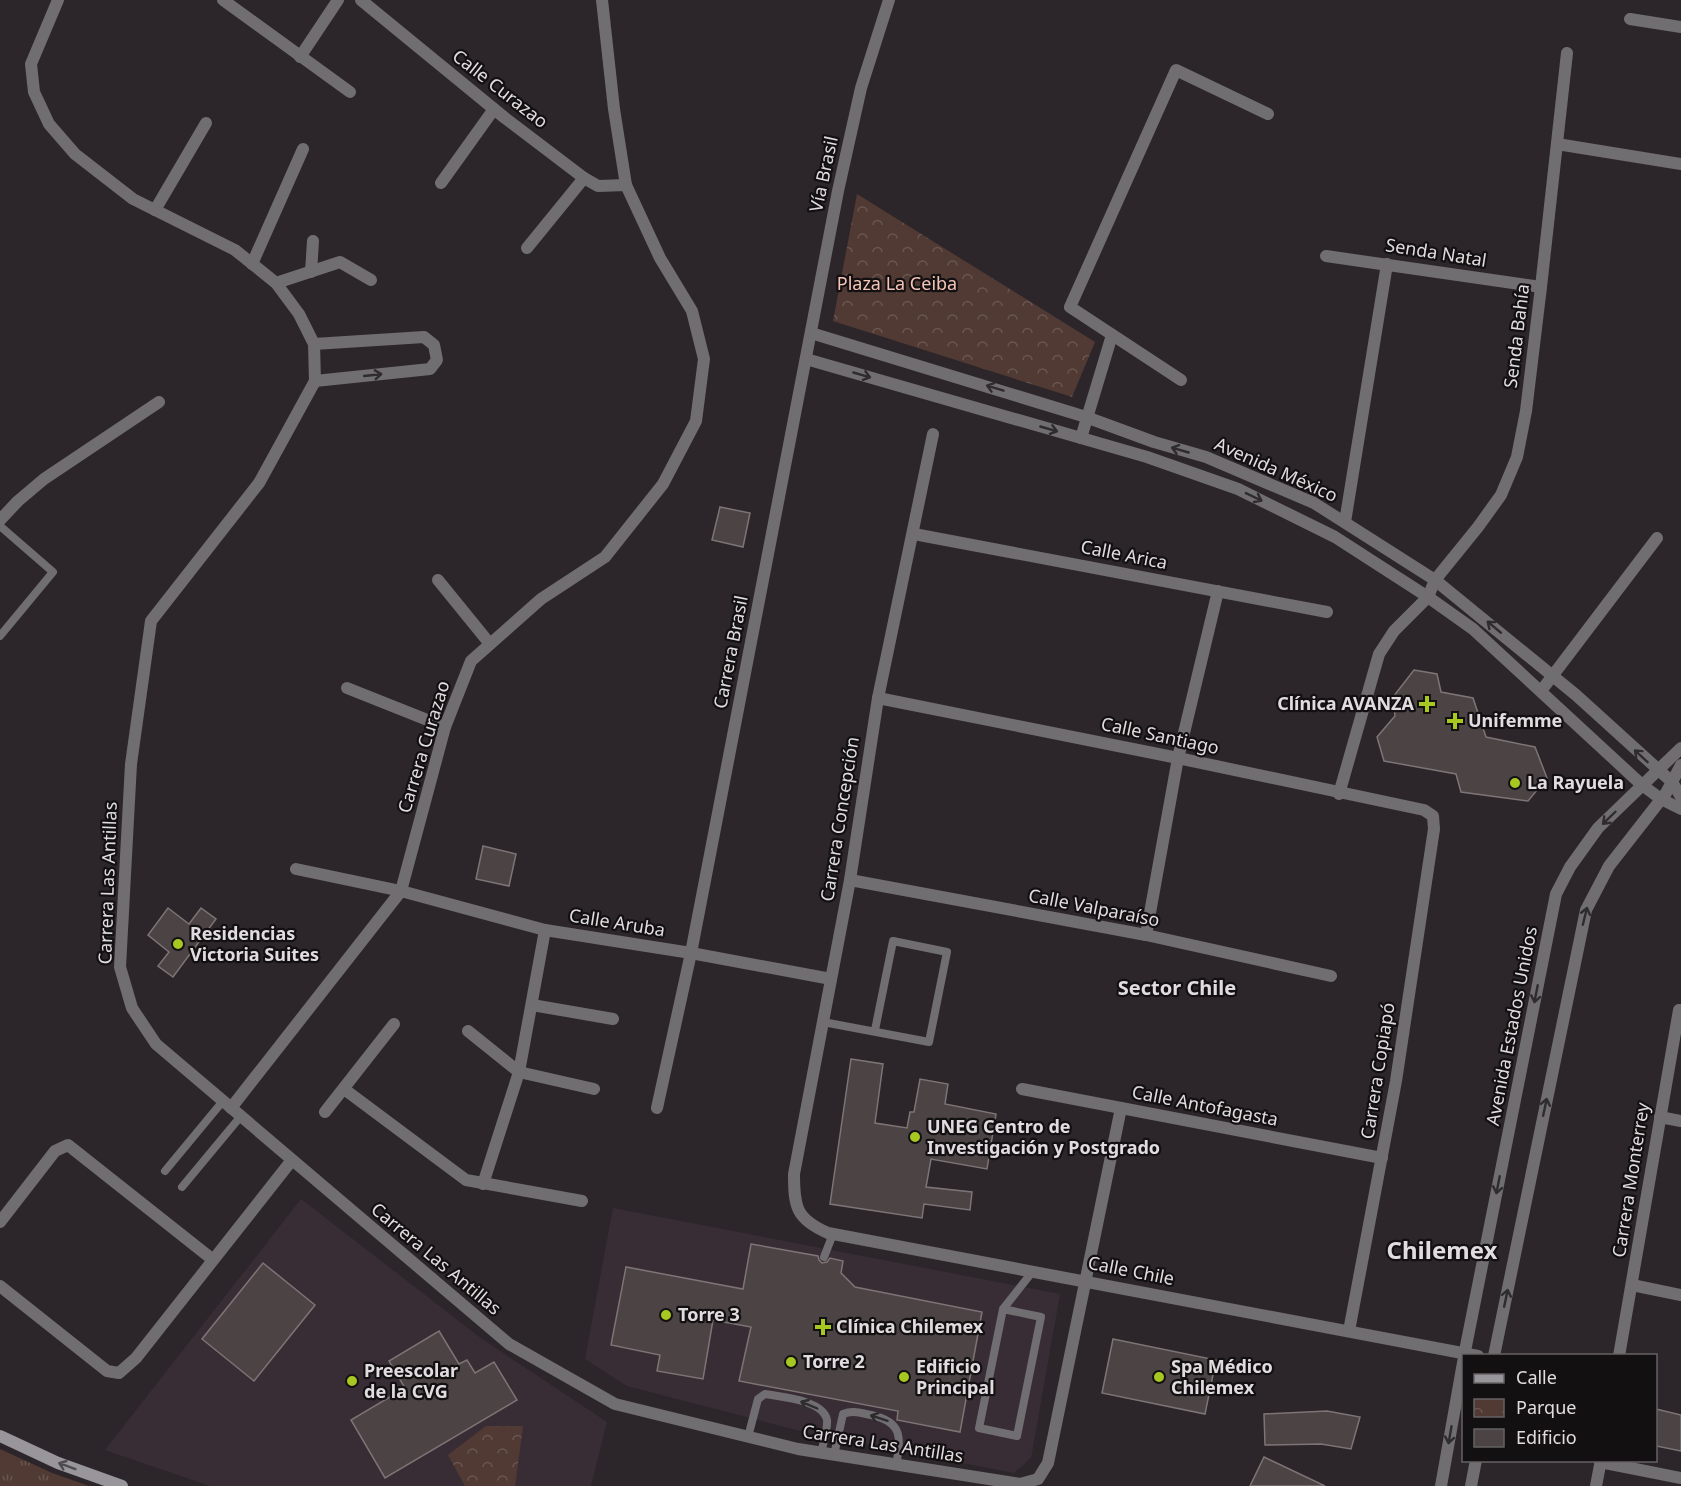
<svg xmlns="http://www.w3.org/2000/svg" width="1681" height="1486" viewBox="0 0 1681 1486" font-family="'Noto Sans',sans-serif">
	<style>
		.built { fill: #392d35 }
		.grass { fill: url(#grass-tufts) }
		.park { fill: url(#park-crowns) }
		.building { fill: #4b4344; stroke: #7d7475; stroke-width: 1.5 }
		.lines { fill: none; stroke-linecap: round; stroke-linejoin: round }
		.service { stroke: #706e71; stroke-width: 8 }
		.pedestrian { stroke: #706e71; stroke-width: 12 }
		.minor { stroke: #706e71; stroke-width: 12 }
		.tertiary { stroke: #706e71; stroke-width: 12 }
		.secondary { stroke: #98969b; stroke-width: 12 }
		.oneway { stroke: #2f2c2e }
		.oneway2 { stroke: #4f4c50 }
		.poi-dot { fill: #a6c821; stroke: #131012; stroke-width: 2 }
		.labels { text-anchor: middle; stroke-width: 4.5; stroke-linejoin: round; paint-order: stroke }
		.street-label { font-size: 18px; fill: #e0dcdf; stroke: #131012 }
		.park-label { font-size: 18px; fill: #f7c5b7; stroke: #131012 }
		.poi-label { font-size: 18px; font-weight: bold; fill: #e0dcdf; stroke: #131012; text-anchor: start }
		.neighbourhood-label { font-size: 20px; font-weight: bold; fill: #e0dcdf; stroke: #131012 }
		.district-label { font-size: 24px; font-weight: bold; fill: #e0dcdf; stroke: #131012 }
	</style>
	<defs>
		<pattern id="grass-tufts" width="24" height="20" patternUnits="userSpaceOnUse" patternTransform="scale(1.5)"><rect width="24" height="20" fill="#503a33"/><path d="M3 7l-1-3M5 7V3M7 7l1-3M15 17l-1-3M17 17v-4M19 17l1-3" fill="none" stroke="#695650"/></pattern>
		<pattern id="park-crowns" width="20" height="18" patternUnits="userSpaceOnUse" patternTransform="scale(1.5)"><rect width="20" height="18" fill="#503a33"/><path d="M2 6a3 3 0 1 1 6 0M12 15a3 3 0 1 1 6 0" fill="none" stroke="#695650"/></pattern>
	</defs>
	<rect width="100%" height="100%" fill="#2c262a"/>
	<g class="built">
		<path d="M301 1199 482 1339 607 1422 591 1486H210L105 1450Z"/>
		<path d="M613 1208 1060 1294 1031 1458 1014 1473 804 1432 627 1386 585 1359Z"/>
	</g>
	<path class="grass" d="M0 1449 52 1473 89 1486H0Z"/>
	<g class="park">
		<path d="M857 194 1095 342 1072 397 833 321Z"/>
		<path d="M486 1426H523L515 1486H465L448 1455Z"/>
	</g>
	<g class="building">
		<path d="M720 507 750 513 743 547 712 540Z"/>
		<path d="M1414 670 1437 674 1441 692 1473 698 1486 737 1535 747 1547 778 1528 801 1461 792 1456 774 1384 761 1377 737 1395 716 1393 697Z"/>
		<path d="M483 846 516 854 509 886 476 879Z"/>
		<path d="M168 908 189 924 201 908 216 919 173 977 158 966 169 952 148 935Z"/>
		<path d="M851 1059 883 1064 875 1123 907 1128 910 1112H914L920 1079 948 1084 945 1104 996 1114 987 1169 931 1159 926 1187 972 1192 970 1210 924 1204 922 1218 830 1204Z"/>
		<path d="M751 1244 818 1256 819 1260 822 1263 827 1262 830 1258 843 1261 841 1273 855 1287 982 1312 960 1432 897 1420 898 1411 739 1381 751 1327 713 1320 703 1379 657 1371 660 1355 611 1345 626 1267 743 1289Z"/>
		<path d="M263 1263 315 1305 254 1381 202 1339Z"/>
		<path d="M439 1331 459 1364 467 1360 475 1373 494 1362 517 1400 385 1478 351 1420 405 1388 389 1361Z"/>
		<path d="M1113 1339 1216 1360 1205 1414 1102 1393Z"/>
		<path d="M1656 1409 1681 1415V1451L1656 1446Z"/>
		<path d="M1327 1411 1360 1417 1351 1449 1321 1444 1265 1445 1264 1414Z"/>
		<path d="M1264 1457 1325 1486H1250Z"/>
	</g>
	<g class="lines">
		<g class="service">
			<path d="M0 526 53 572 0 636"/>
			<path d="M823 1022 929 1042 947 952 893 941 875 1030"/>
			<path d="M165 1171 223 1101"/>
			<path d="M182 1187 241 1116"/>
			<path d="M824 1257 833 1234"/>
			<path d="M1003 1309 1041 1317 1017 1436 979 1428 1003 1309 1033 1271"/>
			<path d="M748 1437 758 1399 765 1394C782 1397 823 1400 827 1420 828 1430 823 1443 821 1453"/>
			<path d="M834 1455 843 1414C853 1410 860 1413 871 1415 903 1422 901 1437 896 1466"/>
		</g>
		<path class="pedestrian" d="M1345 522 1387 264"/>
		<g class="minor">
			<path d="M58 0 31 64 34 92 49 124 75 154 133 199 235 250 276 283 299 314 314 344 315 381 259 483 151 621 131 764 120 967 132 1008 156 1044 509 1344 615 1404 798 1449 1020 1484 1038 1479 1048 1463 1121 1108"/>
			<path d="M223 0 350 92"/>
			<path d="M361 0 505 118 584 178 598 186 626 185"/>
			<path d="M1630 19 1681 27"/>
			<path d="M300 57 338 0"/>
			<path d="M1557 144 1681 164"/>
			<path d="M441 183 494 109"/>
			<path d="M155 210 206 123"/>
			<path d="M527 248 584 178"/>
			<path d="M1326 256 1541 287"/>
			<path d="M252 264 303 149"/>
			<path d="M311 272 313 241"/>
			<path d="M276 283 340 262 371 280"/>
			<path d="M811 333 1086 417 1154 442 1206 457 1314 503 1435 580 1576 695 1672 782 1681 797"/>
			<path d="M314 344 424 337 434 345 437 360 430 369 315 381"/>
			<path d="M806 359 1147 457 1238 489 1335 537 1428 597 1473 629 1642 785 1661 799 1681 809"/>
			<path d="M1181 380 1070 307 1176 70 1268 114"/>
			<path d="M933 434 878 698 850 880 794 1174C794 1207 796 1219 828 1233L1478 1356"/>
			<path d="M1081 438 1112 335"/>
			<path d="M0 520 18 501 44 479 159 402"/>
			<path d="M914 534 1327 612"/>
			<path d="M438 580 490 644"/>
			<path d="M347 688 445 727"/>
			<path d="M1541 691 1657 538"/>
			<path d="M878 698 1178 758 1424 810 1433 816 1434 829 1396 1081 1349 1331"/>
			<path d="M1339 794 1379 654 1394 631 1428 597 1435 580 1478 527 1501 495 1517 457 1526 411 1541 287 1567 53"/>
			<path d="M296 869 401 891 545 930 691 953 831 979"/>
			<path d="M850 880 1146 935 1331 976"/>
			<path d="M1146 935 1178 758 1218 591"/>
			<path d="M532 1005 613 1019"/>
			<path d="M468 1031 519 1072 594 1089"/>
			<path d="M344 1089 466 1180 582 1201"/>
			<path d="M1022 1089 1382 1158"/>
			<path d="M231 1108 401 891 445 727 471 661 541 599 605 557 663 484 696 421 704 359 692 311 660 258 626 185 614 109 602 0"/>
			<path d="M657 1108 691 953 838 191 861 88 889 0"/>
			<path d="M325 1112 394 1024"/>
			<path d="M1660 1117 1681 1121"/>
			<path d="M483 1184 519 1072 545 930"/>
			<path d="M0 1222 55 1151 68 1145 212 1259"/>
			<path d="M1632 1285 1681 1295"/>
			<path d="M0 1286 107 1371 119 1373 136 1358 292 1160"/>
			<path d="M1619 1356 1679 1010"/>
			<path d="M1600 1462 1681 1478"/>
			<path d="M1596 1486 1601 1460"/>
		</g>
		<g class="tertiary">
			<path d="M1464 1356 1556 894 1570 867 1598 828 1681 748"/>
			<path d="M1494 1356 1586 910 1609 866 1666 793 1681 765"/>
			<path d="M1441 1486 1464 1357"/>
			<path d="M1471 1486 1476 1460"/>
		</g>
		<path class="secondary" d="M0 1436 58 1463 122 1486"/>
	</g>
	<defs><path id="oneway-shaft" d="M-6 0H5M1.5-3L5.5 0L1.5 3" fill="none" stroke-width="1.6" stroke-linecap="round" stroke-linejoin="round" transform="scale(1.5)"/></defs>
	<g class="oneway">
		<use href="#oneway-shaft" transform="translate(373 375) rotate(-6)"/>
		<use href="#oneway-shaft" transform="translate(862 375) rotate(16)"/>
		<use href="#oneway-shaft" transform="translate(995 388) rotate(-163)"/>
		<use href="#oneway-shaft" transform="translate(1049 429) rotate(16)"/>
		<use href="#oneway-shaft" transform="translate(1180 450) rotate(-164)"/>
		<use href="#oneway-shaft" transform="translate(1254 497) rotate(26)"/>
		<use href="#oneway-shaft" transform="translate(1494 627) rotate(-140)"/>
		<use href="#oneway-shaft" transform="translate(1641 756) rotate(-137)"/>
		<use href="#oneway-shaft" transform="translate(1609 818) rotate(136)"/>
		<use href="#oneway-shaft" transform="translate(1585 916) rotate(-76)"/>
		<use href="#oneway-shaft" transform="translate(1536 994) rotate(101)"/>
		<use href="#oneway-shaft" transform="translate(1545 1107) rotate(-78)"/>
		<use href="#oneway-shaft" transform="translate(1498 1185) rotate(101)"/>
		<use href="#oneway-shaft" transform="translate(1506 1298) rotate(-78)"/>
		<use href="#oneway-shaft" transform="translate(809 1405) rotate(-157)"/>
		<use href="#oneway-shaft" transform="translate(879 1418) rotate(-162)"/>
		<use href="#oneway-shaft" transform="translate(1450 1435) rotate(100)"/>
	</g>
	<use class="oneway2" href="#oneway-shaft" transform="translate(67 1466) rotate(-160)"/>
	<g class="poi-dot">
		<path d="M1424 695h6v6h6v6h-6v6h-6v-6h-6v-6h6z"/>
		<path d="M1452 712h6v6h6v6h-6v6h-6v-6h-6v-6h6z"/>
		<circle cx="1515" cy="783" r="6"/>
		<circle cx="178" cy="944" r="6"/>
		<circle cx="915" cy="1137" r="6"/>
		<circle cx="666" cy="1315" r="6"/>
		<path d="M820 1318h6v6h6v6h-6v6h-6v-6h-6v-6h6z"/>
		<circle cx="791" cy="1362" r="6"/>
		<circle cx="904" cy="1377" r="6"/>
		<circle cx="1159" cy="1377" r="6"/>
		<circle cx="352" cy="1381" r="6"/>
	</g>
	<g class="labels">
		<g class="street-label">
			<text transform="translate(500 89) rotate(38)" y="6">Calle Curazao</text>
			<text transform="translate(824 174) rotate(-78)" y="6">Vía Brasil</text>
			<text transform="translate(1436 253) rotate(9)" y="6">Senda Natal</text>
			<text transform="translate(1517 336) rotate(-83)" y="6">Senda Bahía</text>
			<text transform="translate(1276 470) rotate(24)" y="6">Avenida México</text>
			<text transform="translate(1124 555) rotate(11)" y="6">Calle Arica</text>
			<text transform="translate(731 652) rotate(-79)" y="6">Carrera Brasil</text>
			<text transform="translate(1160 736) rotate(12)" y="6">Calle Santiago</text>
			<text transform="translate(424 747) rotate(-73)" y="6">Carrera Curazao</text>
			<text transform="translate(840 819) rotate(-81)" y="6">Carrera Concepción</text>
			<text transform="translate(108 883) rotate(-88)" y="6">Carrera Las Antillas</text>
			<text transform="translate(1094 908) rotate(11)" y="6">Calle Valparaíso</text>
			<text transform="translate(617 923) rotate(9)" y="6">Calle Aruba</text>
			<text transform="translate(1512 1026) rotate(-79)" y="6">Avenida Estados Unidos</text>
			<text transform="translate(1378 1071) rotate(-81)" y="6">Carrera Copiapó</text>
			<text transform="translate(1205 1106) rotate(11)" y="6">Calle Antofagasta</text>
			<text transform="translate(1631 1180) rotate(-81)" y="6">Carrera Monterrey</text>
			<text transform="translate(436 1259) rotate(40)" y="6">Carrera Las Antillas</text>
			<text transform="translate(1131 1271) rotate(11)" y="6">Calle Chile</text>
			<text transform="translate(883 1444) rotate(9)" y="6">Carrera Las Antillas</text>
		</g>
		<g class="park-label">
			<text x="897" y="290">Plaza La Ceiba</text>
		</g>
		<g class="poi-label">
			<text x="1414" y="710" text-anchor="end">Clínica AVANZA</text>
			<text x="1468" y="727">Unifemme</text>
			<text x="1527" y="789">La Rayuela</text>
			<text x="190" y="940">Residencias<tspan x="190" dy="21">Victoria Suites</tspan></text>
			<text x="927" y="1133">UNEG Centro de<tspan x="927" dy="21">Investigación y Postgrado</tspan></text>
			<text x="678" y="1321">Torre 3</text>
			<text x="836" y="1333">Clínica Chilemex</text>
			<text x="803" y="1368">Torre 2</text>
			<text x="916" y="1373">Edificio<tspan x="916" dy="21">Principal</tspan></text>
			<text x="1171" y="1373">Spa Médico<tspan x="1171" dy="21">Chilemex</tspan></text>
			<text x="364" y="1377">Preescolar<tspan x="364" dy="21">de la CVG</tspan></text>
		</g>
		<g class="neighbourhood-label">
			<text x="1177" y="995">Sector Chile</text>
		</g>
		<g class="district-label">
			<text x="1442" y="1259">Chilemex</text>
		</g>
	</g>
	<rect x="1462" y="1354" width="195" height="108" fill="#131012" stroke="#656264" stroke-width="1.5"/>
	<rect x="1474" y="1374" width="30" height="9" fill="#98969b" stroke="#656264" stroke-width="1.5"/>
	<text x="1516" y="1384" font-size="18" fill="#e0dcdf">Calle</text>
	<rect x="1474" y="1399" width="30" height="18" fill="url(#park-crowns)" stroke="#656264" stroke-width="1.5"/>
	<text x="1516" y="1414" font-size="18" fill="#e0dcdf">Parque</text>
	<rect x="1474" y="1429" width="30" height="18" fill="#4b4344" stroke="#656264" stroke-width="1.5"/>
	<text x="1516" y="1444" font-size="18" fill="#e0dcdf">Edificio</text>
</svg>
